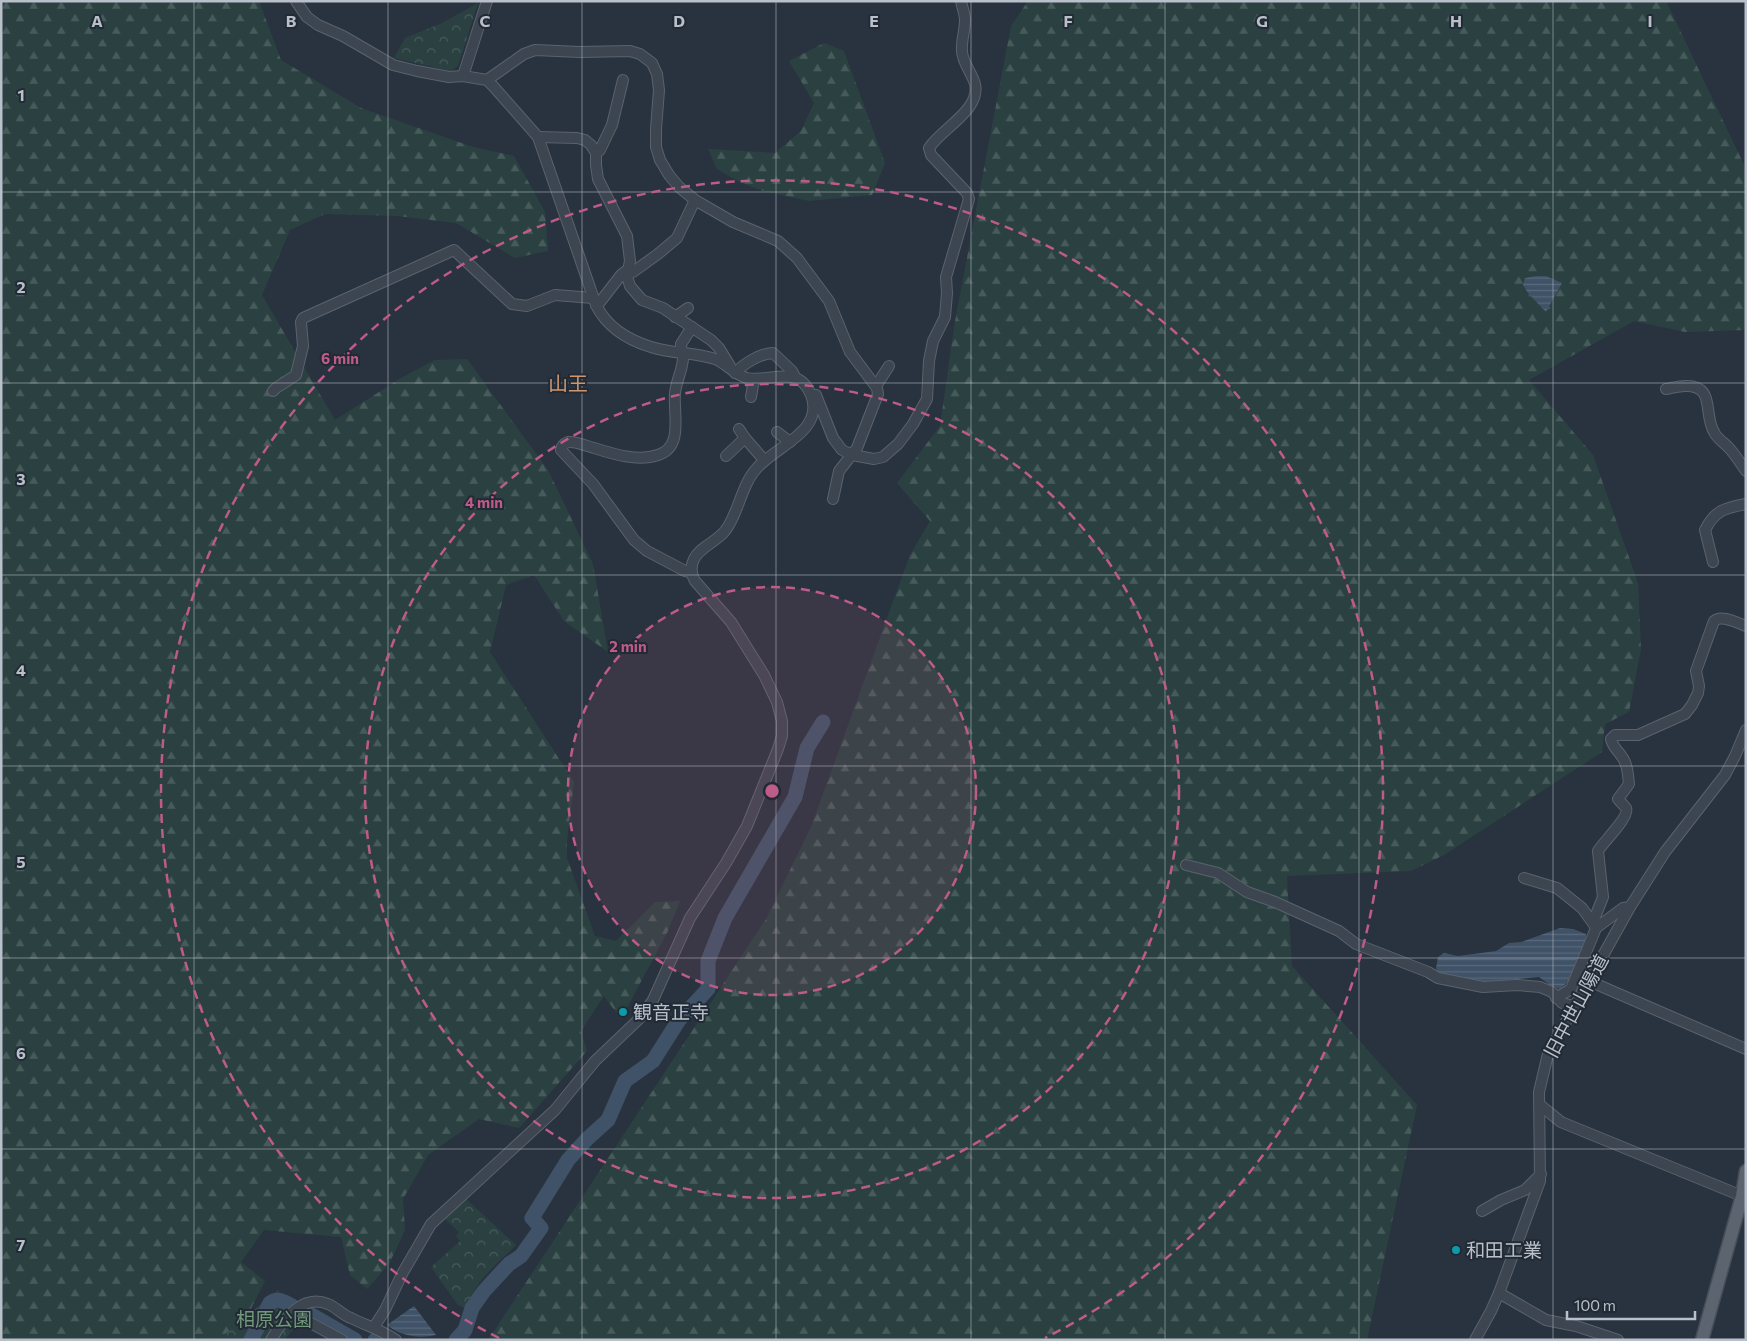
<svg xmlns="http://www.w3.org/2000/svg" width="1747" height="1341" viewBox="0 0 1747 1341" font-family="Commissioner,'Noto Sans JP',sans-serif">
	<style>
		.forest { fill: url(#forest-firs) }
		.park { fill: url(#park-crowns) }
		.water { fill: url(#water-rules) }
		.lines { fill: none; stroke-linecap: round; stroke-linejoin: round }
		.river { stroke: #405267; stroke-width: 15 }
		.minor-casing { stroke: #5a636d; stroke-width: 12 }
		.major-casing { stroke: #464e59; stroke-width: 15 }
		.minor { stroke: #3c4550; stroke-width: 10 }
		.major { stroke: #5b646f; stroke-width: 12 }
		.grid { fill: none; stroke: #b9c0ca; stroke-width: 1; stroke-opacity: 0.55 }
		.ring { fill: none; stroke: #be5b87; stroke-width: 2.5; stroke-dasharray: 9 6 }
		.culture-dot { fill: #0f9aa8; stroke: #212a35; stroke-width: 2 }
		.labels { text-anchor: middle; stroke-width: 4; stroke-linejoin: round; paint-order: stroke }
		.street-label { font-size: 19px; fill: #b9c0ca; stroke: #212a35 }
		.poi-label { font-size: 19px; fill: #b9c0ca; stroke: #212a35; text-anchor: start }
		.park-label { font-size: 19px; fill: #72997a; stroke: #212a35 }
		.neighbourhood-label { font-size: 20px; fill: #cd9671; stroke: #212a35 }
		.grid-label { font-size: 16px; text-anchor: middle; font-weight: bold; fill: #b9c0ca; stroke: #212a35; stroke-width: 4; stroke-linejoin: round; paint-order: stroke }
		.centre { fill: #be5b87; stroke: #212a35; stroke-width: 2.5 }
		.ring-label { font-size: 15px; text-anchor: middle; font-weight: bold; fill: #be5b87; stroke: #212a35; stroke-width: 4; stroke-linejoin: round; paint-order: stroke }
	</style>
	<defs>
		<pattern id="forest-firs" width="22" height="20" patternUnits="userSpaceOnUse" patternTransform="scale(1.25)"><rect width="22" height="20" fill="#2b4141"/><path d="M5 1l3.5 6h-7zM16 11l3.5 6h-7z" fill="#485b5b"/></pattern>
		<pattern id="park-crowns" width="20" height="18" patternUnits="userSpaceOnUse" patternTransform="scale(1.25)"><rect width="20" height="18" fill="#2b4141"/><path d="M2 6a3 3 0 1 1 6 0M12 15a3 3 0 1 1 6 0" fill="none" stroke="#485b5b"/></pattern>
		<pattern id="water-rules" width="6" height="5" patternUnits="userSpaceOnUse" patternTransform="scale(1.25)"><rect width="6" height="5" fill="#405267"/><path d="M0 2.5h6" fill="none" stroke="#5a697b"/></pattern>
	</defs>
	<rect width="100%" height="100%" fill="#28333f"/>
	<g class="forest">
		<path d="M1 1H259L281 60 361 108 473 147 514 156 545 212 548 251 515 258 456 223 397 216 325 214 290 230 262 295 335 420 401 378 435 360 467 359 548 470 593 564 608 652 564 621 534 575 506 585 490 652 574 782 567 841V858L595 936 616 941 655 902 680 901 667 933 621 1019 604 996 581 1031 587 1051 519 1128 479 1119 428 1155 403 1199 405 1230 389 1264 367 1289 350 1275 341 1237 264 1230 241 1262 265 1281 239 1332 232 1340H1Z"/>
		<path d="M1028 1H1666L1746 169V330L1685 332 1634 321 1529 380 1593 455 1638 583 1641 649 1629 712 1605 724 1602 752 1444 855 1411 871 1287 876 1292 966 1417 1105 1367 1340H488L766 919 811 827 910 555 930 521 897 483 940 426 955 321 1011 26Z"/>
		<path d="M824 43 844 51 885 163 872 195 809 201 763 191 739 182 717 169 708 149 775 153 801 131 814 103 789 61Z"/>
	</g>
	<g class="park">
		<path d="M478 3 458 66 451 71 394 58 405 38 442 23Z"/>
		<path d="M466 1199 516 1245C504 1257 490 1269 479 1283 473 1291 472 1301 465 1308L458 1305 431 1267 460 1241 456 1236 459 1232 445 1219Z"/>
		<path d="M278 1290 301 1321 284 1340H218Z"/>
	</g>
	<g class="water">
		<path d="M1536 276H1546L1562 283 1546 312 1528 293 1523 285 1525 278Z"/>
		<path d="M1560 928 1573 929 1586 934C1586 952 1575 978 1560 989L1550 985 1539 977 1485 982 1471 979 1453 978 1438 974 1436 968 1438 957 1444 953 1458 956 1496 951 1509 943 1521 942Z"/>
		<path d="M414 1306 436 1335C419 1339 400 1336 387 1325Z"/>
	</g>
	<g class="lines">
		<g class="river">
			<path d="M308 1313 355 1340"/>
			<path d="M251 1340 270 1303C278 1297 284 1302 292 1306"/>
			<path d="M375 1340 381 1338"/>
			<path d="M456 1340 465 1330 472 1308 484 1291 509 1264 521 1256 541 1228 532 1218 568 1160 587 1139 608 1120 625 1081 653 1061 679 1020 708 989V961L725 918 795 797 807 748 823 722"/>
		</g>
		<defs>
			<g id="minor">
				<path d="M296 1 307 17 318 25 343 36 393 65 417 71 449 77 463 76 487 80 493 86 538 137 596 305C607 327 628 340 651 347 672 354 694 352 715 359 727 364 735 375 747 378 771 383 798 363 811 395 825 431 776 446 757 468 741 485 739 513 725 531 716 542 700 547 694 559 690 567 691 574 695 581L731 622 764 675 777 702 782 721V736L778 749 747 826 726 863 690 918 653 1000 644 1013 637 1021 595 1061 555 1110 431 1224 402 1274 385 1310 374 1327"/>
				<path d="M463 76 487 1"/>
				<path d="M487 80 524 54 535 50 580 52 630 51 640 54 652 63 657 74 659 90 656 129V147L660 160 669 175 679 187 695 200 733 222 778 241 797 258 829 301 850 352 877 388 878 394 857 448 839 471 833 499"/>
				<path d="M538 137 577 138 585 140 591 145 596 153V165L598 179 627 236 630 261 627 276 630 286 642 300 663 308 711 340 719 348 730 366"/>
				<path d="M596 153 600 150 612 125 623 80"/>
				<path d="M596 305 600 302 621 275 626 271 633 272 658 254 677 238 695 200"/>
				<path d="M675 317 688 308"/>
				<path d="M735 373C743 364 761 353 773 353L792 371 795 377"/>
				<path d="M876 386 889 366"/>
				<path d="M1666 389C1672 388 1679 386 1685 386 1716 385 1703 414 1714 432 1717 439 1725 443 1730 449 1736 456 1741 464 1746 471"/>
				<path d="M273 391 276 388 296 375 303 346 301 322 303 318 454 250 512 304 527 306 555 295 593 298"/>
				<path d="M816 395 833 438 842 450 852 455 874 459 883 457 898 444 913 424 927 399 929 361 933 341 945 317 947 293 946 277 969 199 967 193 931 155 929 148C941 129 981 110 975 84 972 73 962 62 962 51 961 41 965 31 965 20 965 14 962 7 961 1"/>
				<path d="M751 397 754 379"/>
				<path d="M739 429 745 438 764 460"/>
				<path d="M777 432 790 442"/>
				<path d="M726 456 745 438"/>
				<path d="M1713 562 1705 530C1715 510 1725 508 1746 504"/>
				<path d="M691 572 685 571 647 551 634 540 593 484 561 450C562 446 563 444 568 442 576 441 586 446 594 448 613 454 638 462 658 455 684 447 673 413 675 393 676 382 682 371 683 359 683 354 681 350 681 344L692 327"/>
				<path d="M1186 865 1218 873 1247 892 1275 902 1339 931 1356 944 1428 972 1438 978 1483 987 1517 985 1540 987 1552 992 1562 1003 1574 1006"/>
				<path d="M1524 878 1557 888 1582 908 1595 926"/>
				<path d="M1593 922 1603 897 1598 851C1603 842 1630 817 1626 808 1624 805 1620 802 1618 799L1629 784C1628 776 1628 767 1624 760 1620 752 1612 747 1611 739L1615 735H1638L1685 714 1692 705 1698 693 1699 686 1696 671 1714 621C1722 614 1737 623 1746 626"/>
				<path d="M1589 981 1746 1049"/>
				<path d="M1556 998 1571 989 1596 928 1623 908 1630 907"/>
				<path d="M1540 1105 1561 1122 1742 1196"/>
				<path d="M1482 1211 1501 1200 1525 1190 1541 1174"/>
				<path d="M1499 1293 1546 1320 1576 1326 1618 1340"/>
				<path d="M292 1313 342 1340"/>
				<path d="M271 1340C282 1321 302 1293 328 1304 336 1307 342 1315 351 1318 367 1326 380 1329 396 1340"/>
				<path d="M1475 1340 1491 1311 1499 1293 1540 1181 1539 1092 1548 1054 1630 907 1665 852 1725 775 1735 756 1746 730"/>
			</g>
			<path id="major" d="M1702 1340 1742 1196 1746 1171"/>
		</defs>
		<use href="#minor" class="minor-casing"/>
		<use href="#major" class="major-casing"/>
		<use href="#minor" class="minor"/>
		<use href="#major" class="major"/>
	</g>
	<path class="grid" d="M194 1V1340M388 1V1340M582 1V1340M776 1V1340M971 1V1340M1165 1V1340M1359 1V1340M1553 1V1340M1 192H1746M1 383H1746M1 575H1746M1 766H1746M1 958H1746M1 1149H1746"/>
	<circle cx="772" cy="791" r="204" fill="#be5b87" fill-opacity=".12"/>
	<g class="ring">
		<circle cx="772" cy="791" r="204"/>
		<circle cx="772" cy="791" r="407"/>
		<path d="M499 1338A611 611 0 1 1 1045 1338"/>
	</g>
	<g class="culture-dot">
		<circle cx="623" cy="1012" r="5"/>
		<circle cx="1456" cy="1250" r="5"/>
	</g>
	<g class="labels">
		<g class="street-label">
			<text transform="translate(1576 1006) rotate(-62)" y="7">旧中世山陽道</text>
		</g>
		<g class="poi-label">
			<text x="633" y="1019">観音正寺</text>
			<text x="1466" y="1257">和田工業</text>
		</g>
		<g class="park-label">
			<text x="274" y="1326">相原公園</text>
		</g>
		<g class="neighbourhood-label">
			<text x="568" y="391">山王</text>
		</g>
	</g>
	<g class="grid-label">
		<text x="97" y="27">A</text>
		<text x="291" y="27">B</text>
		<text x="485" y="27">C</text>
		<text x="679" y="27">D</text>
		<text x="874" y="27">E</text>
		<text x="1068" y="27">F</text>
		<text x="1262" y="27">G</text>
		<text x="1456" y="27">H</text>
		<text x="1650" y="27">I</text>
		<text x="21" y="101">1</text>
		<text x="21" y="293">2</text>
		<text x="21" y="485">3</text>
		<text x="21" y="676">4</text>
		<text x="21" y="868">5</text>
		<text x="21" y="1059">6</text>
		<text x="21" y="1251">7</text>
	</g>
	<circle cx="772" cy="791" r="8" class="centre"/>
	<g class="ring-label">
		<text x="340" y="364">6 min</text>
		<text x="484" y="508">4 min</text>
		<text x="628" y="652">2 min</text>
	</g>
	<rect width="1747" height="1341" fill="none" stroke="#b9c0ca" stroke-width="5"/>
	<path d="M1567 1311v8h128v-8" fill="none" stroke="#b9c0ca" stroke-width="2.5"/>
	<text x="1574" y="1311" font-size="15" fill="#b9c0ca" stroke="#212a35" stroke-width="4" paint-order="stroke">100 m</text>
</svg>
